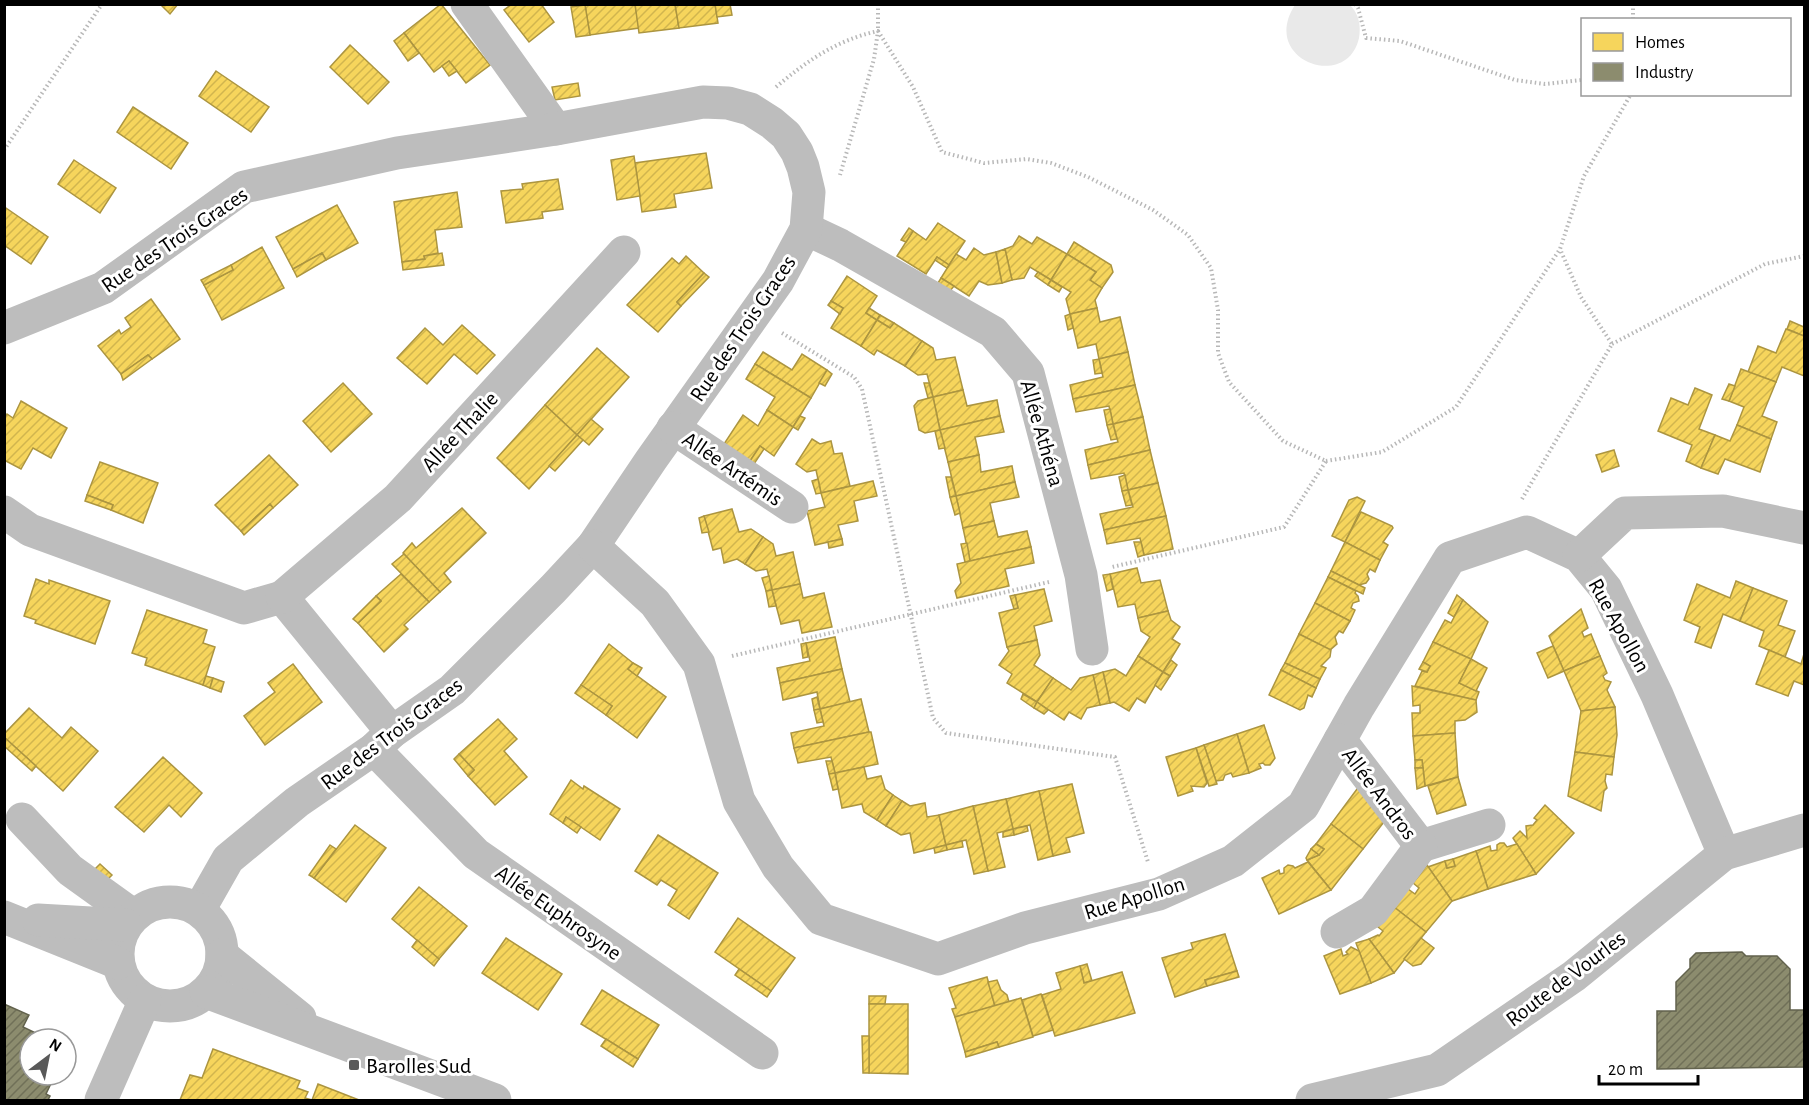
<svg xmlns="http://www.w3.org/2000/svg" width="1809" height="1105" viewBox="0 0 1809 1105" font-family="'Alegreya Sans',sans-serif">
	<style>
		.green { fill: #e9e9e9 }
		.homes { fill: url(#homes-hatch); stroke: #ac9540; stroke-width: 1.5 }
		.industry { fill: url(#industry-hatch); stroke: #62624d; stroke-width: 1.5 }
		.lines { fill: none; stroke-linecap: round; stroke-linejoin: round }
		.path { stroke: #b8b8b8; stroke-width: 4; stroke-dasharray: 1.5 3; stroke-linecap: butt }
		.street { stroke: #bdbdbd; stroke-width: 33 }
		.poi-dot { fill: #595959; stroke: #fff; stroke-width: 2 }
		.labels { text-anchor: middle; stroke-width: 6; stroke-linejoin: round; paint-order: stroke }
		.street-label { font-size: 22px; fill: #000; stroke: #fff }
		.poi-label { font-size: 22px; fill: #000; stroke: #fff; text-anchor: start }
	</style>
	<defs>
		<pattern id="homes-hatch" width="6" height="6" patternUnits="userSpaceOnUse" patternTransform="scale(1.5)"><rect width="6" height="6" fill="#f6d55c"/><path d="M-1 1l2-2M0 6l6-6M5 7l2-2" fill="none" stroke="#d1b54e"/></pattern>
		<pattern id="industry-hatch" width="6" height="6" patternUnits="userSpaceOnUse" patternTransform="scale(1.5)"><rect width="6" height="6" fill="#8c8c6e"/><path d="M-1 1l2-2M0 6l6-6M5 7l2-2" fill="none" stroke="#707058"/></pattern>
	</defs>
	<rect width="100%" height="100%" fill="#fff"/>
	<path class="green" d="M1295 5H1350C1359 14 1361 26 1359 38 1347 92 1259 60 1295 5Z"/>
	<g class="homes">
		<path d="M160 4H178L170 14Z"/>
		<path d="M441 4 490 65 466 83 449 61 434 72 404 33Z"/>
		<path d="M512 4H541L554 22 529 42 504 10Z"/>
		<path d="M635 4 639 28 590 35 585 5Z"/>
		<path d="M635 4H675L679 28 639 33Z"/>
		<path d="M675 4H715L718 23 679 28Z"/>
		<path d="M715 4H730L732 15 717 17Z"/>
		<path d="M585 5 590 35 576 37 571 7Z"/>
		<path d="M404 33 419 53 408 61 394 41Z"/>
		<path d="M350 45 389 82 368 104 330 67Z"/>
		<path d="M449 61 457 71 449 76 442 66Z"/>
		<path d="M216 71 269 107 251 132 199 96Z"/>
		<path d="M578 83 580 96 555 100 552 87Z"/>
		<path d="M133 107 188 143 171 169 117 132Z"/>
		<path d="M706 153 712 188 674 194 676 207 642 212 635 163Z"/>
		<path d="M634 156 640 196 617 200 611 160Z"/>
		<path d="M74 160 116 188 100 213 58 184Z"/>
		<path d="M558 179 563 209 542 212 543 218 506 223 501 191 523 189 522 184Z"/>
		<path d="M457 192 462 227 435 230 438 253 424 256 425 259 402 262 394 202Z"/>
		<path d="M337 205 358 243 326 260 322 253 293 269 276 237Z"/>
		<path d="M6 208 48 237 31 264 4 245V211Z"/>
		<path d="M938 223 965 241 949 265 937 257 926 274 897 256 913 231 926 240Z"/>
		<path d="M909 228 913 231 906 242 901 240Z"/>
		<path d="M1019 236 1032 244 1037 237 1067 254 1051 280 1030 267 1024 278 1012 280 1005 249 1013 246Z"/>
		<path d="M1074 242 1111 265 1113 272 1102 288 1090 280 1096 272 1067 254Z"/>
		<path d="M262 247 284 288 222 320 204 285 233 270 231 265Z"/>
		<path d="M974 248 984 255 996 252 1002 283 988 285 979 281 969 296 941 278 956 254 966 260Z"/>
		<path d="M1005 249 1012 280 1002 283 996 252Z"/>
		<path d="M322 253 326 260 297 277 293 269Z"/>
		<path d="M442 253 444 265 403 270 402 262 425 259 424 256Z"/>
		<path d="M1067 254 1096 272 1090 280 1102 288 1095 300 1097 308 1070 314 1066 299 1071 292 1051 280Z"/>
		<path d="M686 256 704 273 677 302 681 306 658 332 627 305 672 258 679 264Z"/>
		<path d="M937 257 949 265 947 268 935 260Z"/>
		<path d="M231 265 233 270 204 285 201 280Z"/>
		<path d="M1038 272 1051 280 1048 285 1035 276Z"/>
		<path d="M704 273 709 277 681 306 677 302Z"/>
		<path d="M847 276 877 296 866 313 877 320 861 346 831 328 843 308 831 301Z"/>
		<path d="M941 278 954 286 950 291 938 283Z"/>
		<path d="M1051 280 1062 287 1059 292 1048 285Z"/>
		<path d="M151 299 180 339 152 359 148 355 121 374 98 346 119 330 121 334 131 327 125 318Z"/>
		<path d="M831 301 843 308 840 314 828 305Z"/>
		<path d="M869 308 880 315 877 320 866 313Z"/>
		<path d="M1097 308 1100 322 1120 317 1128 352 1099 359 1096 344 1078 348 1070 314Z"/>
		<path d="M1070 314 1073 328 1068 330 1065 316Z"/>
		<path d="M880 315 894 323 890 328 877 320Z"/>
		<path d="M877 320 890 328 894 323 922 341 905 366 877 350 874 355 861 346Z"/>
		<path d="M1790 321 1804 327V336L1787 329Z"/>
		<path d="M462 325 495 355 477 374 454 354 427 384 397 358 425 328 443 345Z"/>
		<path d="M1786 329 1804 336V376L1782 367 1776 382 1748 372 1758 346 1776 353Z"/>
		<path d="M922 341 933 348 936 360 955 357 963 390 933 397 927 374 918 375 905 366Z"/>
		<path d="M597 348 629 377 577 435 545 405Z"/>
		<path d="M763 352 792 370 802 354 827 370 811 398 755 364Z"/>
		<path d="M1128 352 1135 385 1073 399 1070 385 1103 377 1099 359Z"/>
		<path d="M148 355 152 359 123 380 121 374Z"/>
		<path d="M1099 359 1102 373 1095 374 1093 360Z"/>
		<path d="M755 364 811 398 793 427 767 410 775 397 746 379Z"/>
		<path d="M1741 369 1776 382 1762 416 1777 422 1771 439 1737 425 1744 407 1729 401Z"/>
		<path d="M827 370 832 374 825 386 819 383Z"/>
		<path d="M343 383 372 414 331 452 303 421Z"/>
		<path d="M924 383H929L933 397 928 398Z"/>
		<path d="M1729 384 1735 386 1729 401 1722 399Z"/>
		<path d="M1135 385 1143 417 1113 424 1109 406 1076 412 1073 399Z"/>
		<path d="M1695 388 1712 395 1699 429 1715 435 1701 468 1686 461 1692 445 1658 431 1671 398 1688 405Z"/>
		<path d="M963 390 967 406 997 400 1000 416 940 430 933 397Z"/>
		<path d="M933 397 940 430 925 433 919 430 914 406 918 401Z"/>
		<path d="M21 401 67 428 51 458 33 448 21 469 4 460V418L7 414 13 418Z"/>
		<path d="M545 405 577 435 529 489 497 458Z"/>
		<path d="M1110 409 1113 424 1107 425 1104 410Z"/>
		<path d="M767 410 793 427 774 456 760 446 750 461 724 444 743 415 758 426Z"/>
		<path d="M800 416 805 418 798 430 793 427Z"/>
		<path d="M1000 416 1004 432 975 437 979 455 948 462 940 430Z"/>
		<path d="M1143 417 1150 450 1088 465 1085 450 1118 442 1113 424Z"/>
		<path d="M591 419 603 429 589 445 577 435Z"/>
		<path d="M1113 424 1117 439 1111 440 1107 425Z"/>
		<path d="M1737 425 1771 439 1760 472 1725 459 1718 474 1701 468 1715 435 1730 441Z"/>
		<path d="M940 430 945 448 939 449 935 431Z"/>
		<path d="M577 435 583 440 555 471 549 466Z"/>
		<path d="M812 439 820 444 831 441 834 454 842 453 850 486 821 493 816 470 807 472 796 464Z"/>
		<path d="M760 446 764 449 754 464 750 461Z"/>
		<path d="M1150 450 1158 483 1128 490 1124 473 1091 479 1088 465Z"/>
		<path d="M1614 450 1619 466 1602 472 1596 455Z"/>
		<path d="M269 455 298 485 273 508 270 504 241 531 215 505Z"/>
		<path d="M979 455 981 472 1012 466 1015 482 956 496 948 462Z"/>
		<path d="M100 462 158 483 143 523 111 510 113 505 87 495Z"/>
		<path d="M1125 475 1128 490 1122 491 1119 477Z"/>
		<path d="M946 477H951L956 496 950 497Z"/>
		<path d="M818 479 821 493 816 494 812 481Z"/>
		<path d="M873 481 877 496 854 501 858 521 838 525 842 539 815 545 807 511 825 507 821 493Z"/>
		<path d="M1015 482 1019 497 990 503 994 521 963 528 956 496Z"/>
		<path d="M1158 483 1166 516 1104 530 1100 514 1133 507 1128 490Z"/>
		<path d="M1128 490 1132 505 1126 506 1122 491Z"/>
		<path d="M87 495 113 505 111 510 85 501Z"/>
		<path d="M956 496 960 513 955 515 950 497Z"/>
		<path d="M1357 497 1365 501 1345 542 1332 536 1349 500Z"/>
		<path d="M270 504 273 508 244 535 241 531Z"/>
		<path d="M462 508 486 533 444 573 451 582 440 592 403 553 412 543 416 548Z"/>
		<path d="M732 509 739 532 751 529 763 537 745 564 737 559 724 563 721 548 713 550 704 516Z"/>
		<path d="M1361 512 1392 526 1393 528 1383 542 1388 545 1380 560 1345 542Z"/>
		<path d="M704 516 709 532 702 533 699 518Z"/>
		<path d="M1166 516 1173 549 1144 555 1140 538 1107 544 1104 530Z"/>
		<path d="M994 521 998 537 1027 531 1031 547 970 561 963 528Z"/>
		<path d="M763 537 773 544 776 556 793 552 800 584 772 590 767 569 756 571 745 564Z"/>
		<path d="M842 539 843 545 829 548 828 542Z"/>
		<path d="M1134 542H1141L1144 555 1138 557Z"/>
		<path d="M1345 542 1380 560 1375 572 1370 569 1367 574 1369 579 1366 583 1359 585 1331 571Z"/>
		<path d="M967 543 970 561 965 562 961 544Z"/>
		<path d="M1031 547 1034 563 1005 569 1009 586 957 598 955 591 961 583 957 564Z"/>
		<path d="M404 554 440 592 429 602 392 564Z"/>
		<path d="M1137 568 1141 583 1160 580 1168 611 1138 618 1135 604 1118 607 1110 574Z"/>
		<path d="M1331 571 1365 588 1363 594 1328 577Z"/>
		<path d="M401 574 429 602 404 625 408 629 384 652 358 623 381 601 376 596Z"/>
		<path d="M1110 574 1113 589 1107 591 1103 575Z"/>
		<path d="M769 576 772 590 766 591 762 578Z"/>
		<path d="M1328 577 1356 591 1355 593 1358 596 1359 601 1353 603 1351 608 1355 610 1350 621 1315 603Z"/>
		<path d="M36 579 49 584V580L110 601 95 644 35 623 36 620 24 616Z"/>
		<path d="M1736 581 1753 588 1740 621 1723 614 1711 648 1695 642 1700 627 1684 620 1697 584 1730 598Z"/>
		<path d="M800 584 803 598 824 593 832 627 802 633 799 620 781 624 772 590Z"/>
		<path d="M1753 588 1787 601 1778 625 1795 631 1785 657 1759 646 1764 631 1740 621Z"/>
		<path d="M1044 589 1052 621 1034 626 1037 640 1007 647 999 613 1018 608 1015 595Z"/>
		<path d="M772 590 776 606 769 607 766 591Z"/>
		<path d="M1015 595 1018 608 1014 609 1010 596Z"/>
		<path d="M1457 595 1463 600 1454 617 1448 613Z"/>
		<path d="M376 596 381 601 358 623 353 619Z"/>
		<path d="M1463 600 1488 622 1471 659 1433 642 1445 620 1451 623Z"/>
		<path d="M1315 603 1350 621 1343 633 1339 631 1335 637 1337 644 1330 650 1299 634Z"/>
		<path d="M1581 609 1588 628 1582 632 1584 637 1591 634 1600 656 1564 671 1549 636Z"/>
		<path d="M147 610 207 630 203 643 215 647 203 685 145 665 147 658 132 653Z"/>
		<path d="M1168 611 1171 620 1180 627 1172 639 1180 644 1163 672 1138 656 1150 637 1141 631 1138 618Z"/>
		<path d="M1299 634 1331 650 1330 657 1321 666 1326 668 1320 679 1285 663Z"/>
		<path d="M835 637 842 669 780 683 777 668 810 661 806 643Z"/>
		<path d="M1037 640 1040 655 1034 665 1053 678 1037 702 1007 683 1012 674 999 665 1009 651 1007 647Z"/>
		<path d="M1433 642 1471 659 1459 683 1479 692 1476 700 1415 686 1422 671 1427 672 1430 666 1423 662Z"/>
		<path d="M806 643 808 657 803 658 801 644Z"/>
		<path d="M609 644 633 663 628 669 666 697 637 738 606 715 612 706 581 685Z"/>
		<path d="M1553 646 1564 671 1548 678 1537 653Z"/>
		<path d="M1769 650 1801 664 1804 654V685L1794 681 1788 696 1756 684Z"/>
		<path d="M1138 656 1163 672 1145 703 1137 698 1129 711 1114 702 1110 703 1103 672 1115 669 1126 676Z"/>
		<path d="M1600 656 1607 673 1603 676 1605 680 1611 682 1607 690 1615 707 1581 711 1564 671Z"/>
		<path d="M1471 659 1487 668 1476 691 1459 683Z"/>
		<path d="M1171 660 1177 665 1170 676 1163 672Z"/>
		<path d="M1423 662 1430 666 1427 672 1419 669Z"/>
		<path d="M633 663 642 668 637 676 628 669Z"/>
		<path d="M1285 663 1320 679 1316 688 1281 670Z"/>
		<path d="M293 664 322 702 265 745 244 716 275 692 268 683Z"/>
		<path d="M842 669 850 702 820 709 817 692 783 700 780 683Z"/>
		<path d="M1281 670 1316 688 1312 697 1308 695 1304 708 1300 710 1269 695Z"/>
		<path d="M1103 672 1110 703 1100 705 1093 675Z"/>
		<path d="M1163 672 1170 676 1161 690 1155 685Z"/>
		<path d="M1093 675 1100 705 1087 708 1081 719 1069 712 1064 720 1037 702 1053 678 1071 690 1080 678Z"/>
		<path d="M206 676 213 678 210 688 203 685Z"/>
		<path d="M213 678 224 682 221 692 210 688Z"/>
		<path d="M581 685 612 706 606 715 575 693Z"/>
		<path d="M1412 686 1476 700 1477 712 1465 720 1455 721V733L1413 736 1412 713H1420V705L1413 706Z"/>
		<path d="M1023 694 1037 702 1034 708 1021 699Z"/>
		<path d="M817 697 820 709 814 710 812 699Z"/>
		<path d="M861 699 869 732 794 748 791 733 824 726 820 709Z"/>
		<path d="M1037 702 1048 710 1044 714 1034 708Z"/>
		<path d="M1615 707 1617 735 1614 757 1575 752 1581 711Z"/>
		<path d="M29 708 62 738 71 727 98 751 63 791 4 737V734Z"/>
		<path d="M820 709 823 722 817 723 814 710Z"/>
		<path d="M498 719 517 739 504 751 527 777 495 805 468 776 474 770 459 754Z"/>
		<path d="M1264 725 1275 758 1270 765H1265L1263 763 1259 764 1261 768 1249 773 1237 734Z"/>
		<path d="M869 732H871L878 764 835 773 831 757 798 763 794 748Z"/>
		<path d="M1455 733 1458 777 1425 786 1422 760H1415L1413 736Z"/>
		<path d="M1237 734 1249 773 1233 777 1231 773 1225 775 1223 780 1216 781 1204 745Z"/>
		<path d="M4 737 36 766 32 771 4 746Z"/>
		<path d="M1204 745 1217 784 1209 786 1196 748Z"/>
		<path d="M1196 748 1207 783 1204 787 1191 786 1193 791 1178 796 1166 757Z"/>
		<path d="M1575 752 1614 757 1612 775 1606 774 1605 781 1607 788 1604 791 1601 811 1568 796Z"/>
		<path d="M459 754 474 770 468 776 454 759Z"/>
		<path d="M163 757 202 793 181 817 169 805 144 832 115 807Z"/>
		<path d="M1415 760H1422L1423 768H1415Z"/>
		<path d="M826 761H832L835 773 829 774Z"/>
		<path d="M864 767 867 779 881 776 885 789 893 795 877 820 864 812 862 804 842 808 835 773Z"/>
		<path d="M1415 768H1423L1425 786 1417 789Z"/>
		<path d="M835 773 838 789 833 790 829 774Z"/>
		<path d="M1458 777 1466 805 1437 814 1428 786Z"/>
		<path d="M571 780 583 789 584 786 620 809 600 840 566 817 563 823 550 814Z"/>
		<path d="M1072 784 1084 833 1066 838 1070 852 1053 856 1039 791Z"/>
		<path d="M1360 785 1387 818 1363 849 1331 824Z"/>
		<path d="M1039 791 1053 856 1038 860 1030 825 1013 829 1006 799Z"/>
		<path d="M893 795 902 801 886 826 877 820Z"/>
		<path d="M1006 799 1013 829 997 833 1005 867 988 871 973 806Z"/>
		<path d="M902 801 910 806 925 803 927 817 939 815 946 845 914 853 910 833 901 835 886 826Z"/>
		<path d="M1545 805 1574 833 1536 874 1513 838 1520 831 1527 838 1526 826 1533 825 1537 820 1534 818Z"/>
		<path d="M973 806 988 871 974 874 966 840 946 845 939 815Z"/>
		<path d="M566 817 581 827 577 833 563 823Z"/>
		<path d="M1331 824 1363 849 1331 890 1307 860 1319 855 1324 849 1316 844Z"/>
		<path d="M355 825 386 848 346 902 314 878Z"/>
		<path d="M1027 826 1028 831 1014 835 1013 829Z"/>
		<path d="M1013 829 1014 835 1003 837V832Z"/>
		<path d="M658 835 718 873 689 919 668 905 677 890 661 880 657 885 635 871Z"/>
		<path d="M962 841 963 847 947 850 946 845Z"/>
		<path d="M1500 843H1504L1507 847 1517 844 1536 874 1488 889 1476 851 1490 846 1491 851 1497 850V845Z"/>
		<path d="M1316 844 1324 849 1319 855 1311 849Z"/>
		<path d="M330 845 336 849 314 878 309 875Z"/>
		<path d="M946 845 947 850 935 853 934 848Z"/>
		<path d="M1311 849 1319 855 1307 860 1306 858Z"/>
		<path d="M1476 851 1488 889 1452 901 1428 867 1445 861 1447 868 1455 866 1453 859Z"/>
		<path d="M1453 859 1455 866 1447 868 1445 861Z"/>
		<path d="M1308 862 1331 890 1279 914 1262 878 1279 870 1280 874 1284 873V868L1288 865 1293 866 1295 868Z"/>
		<path d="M100 864 112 875 105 882 93 871Z"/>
		<path d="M1427 865 1452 901 1426 932 1394 907 1408 889 1415 894 1419 888 1413 883Z"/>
		<path d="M419 887 467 926 439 959 392 919Z"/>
		<path d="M1394 907 1426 932 1394 973 1369 939 1378 935 1379 936 1383 931 1378 927Z"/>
		<path d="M738 918 795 958 771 991 715 952Z"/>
		<path d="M1225 934 1237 971 1205 980 1207 986 1175 997 1162 958 1193 949 1191 943Z"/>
		<path d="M506 938 562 974 538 1010 482 973Z"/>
		<path d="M1421 938 1434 948 1421 964 1413 966 1404 959Z"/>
		<path d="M1369 939 1394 973 1371 983 1356 943Z"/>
		<path d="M417 940 439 959 434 966 412 947Z"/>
		<path d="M1351 947 1359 951 1371 983 1340 994 1324 956 1341 949 1343 956 1348 954 1346 952Z"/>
		<path d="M1087 964 1092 981 1084 983 1080 966Z"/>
		<path d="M1080 966 1084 983 1122 972 1135 1013 1055 1036 1042 995 1061 989 1056 973Z"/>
		<path d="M739 969 771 991 767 997 735 975Z"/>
		<path d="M1237 971 1239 977 1207 986 1205 980Z"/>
		<path d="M987 977 995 1006 955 1017 952 1009 956 1008 949 988Z"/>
		<path d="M997 980 1001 990 1007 995 1009 1002 995 1006 988 982Z"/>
		<path d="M602 990 659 1025 638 1059 581 1024Z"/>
		<path d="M1041 994 1053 1030 1033 1036 1022 1000Z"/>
		<path d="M869 996H886L885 1004H869Z"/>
		<path d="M1021 998 1033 1037 999 1047 997 1042 965 1052 955 1017Z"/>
		<path d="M869 1004H908V1074L869 1073Z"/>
		<path d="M862 1036H869V1073H863Z"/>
		<path d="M606 1039 638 1059 633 1067 601 1046Z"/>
		<path d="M997 1042 999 1047 966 1057 965 1052Z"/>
		<path d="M213 1049 300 1081 297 1088 308 1092 305 1098 312 1100 318 1084 359 1100H180L190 1075 202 1078Z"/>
	</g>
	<g class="industry">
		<path d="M1742 952 1746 956H1777L1790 969V1010H1804V1067L1657 1069V1011H1676V982L1690 968V959L1696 953Z"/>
		<path d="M4 1004 29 1015 23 1027 48 1039H30V1075H55L46 1094 50 1096 48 1100H4Z"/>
	</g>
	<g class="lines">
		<g class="path">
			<path d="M878 4V31L913 87 942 152 984 163 1027 159 1051 163 1088 177 1153 210 1188 235 1211 268 1218 310V353L1229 382 1283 441 1326 461 1284 527 1112 567"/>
			<path d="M1355 4 1358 8 1366 38 1400 41 1515 80 1545 84 1582 80"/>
			<path d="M1633 4V20"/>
			<path d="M776 87C808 60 837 40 878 31L874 59 840 175"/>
			<path d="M4 150 102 4"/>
			<path d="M782 333 854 377 862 389 933 718 946 733 1115 757 1148 862"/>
			<path d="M1612 344 1765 264 1804 256"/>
			<path d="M1326 461 1382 452 1456 407 1560 249 1584 176 1631 94"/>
			<path d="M1522 499 1612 344 1581 297 1560 249"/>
			<path d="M732 656 1049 582"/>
		</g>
		<g class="street">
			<path d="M467 4 556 129"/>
			<path d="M806 229 840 245 993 332 1028 373 1081 575 1092 649"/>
			<path d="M4 328 103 288 244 187 397 153 556 129 703 102 728 103 750 109 772 123 786 135 797 152 803 167 809 192 806 229 778 281 651 460 593 546 553 589 452 690 392 732 374 749 297 802 228 859 199 910"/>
			<path d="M673 428 792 507"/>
			<path d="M4 512 30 530 244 608 282 597 392 732"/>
			<path d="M593 546 655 603 699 664 739 801 778 867 821 919 938 959 1025 928 1159 894 1233 861 1303 806 1359 706 1450 558 1527 532 1579 556 1606 589 1657 695 1724 854"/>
			<path d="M1579 556 1625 513 1723 511 1804 528"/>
			<path d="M282 597 398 498 624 252"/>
			<path d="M1340 740 1421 846 1489 825"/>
			<path d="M374 749 476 854 762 1053"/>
			<path d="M22 819 70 870 134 916"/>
			<circle cx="170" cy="954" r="52"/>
			<path d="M4 917 118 963"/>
			<path d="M38 920 126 925"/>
			<path d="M1337 932 1373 911 1421 846"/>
			<path d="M222 955 300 1018"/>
			<path d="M206 992 495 1100"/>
			<path d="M101 1100 145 1000"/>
			<path d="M1312 1100 1437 1070 1574 976 1724 854 1804 830"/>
		</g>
	</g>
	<rect class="poi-dot" x="348" y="1059" width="12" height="12" rx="3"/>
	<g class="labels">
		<g class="street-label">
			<text transform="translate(174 239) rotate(-34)" y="8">Rue des Trois Graces</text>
			<text transform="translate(742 328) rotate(-56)" y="8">Rue des Trois Graces</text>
			<text transform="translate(459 431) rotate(-47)" y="8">Allée Thalie</text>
			<text transform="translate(1043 433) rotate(74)" y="8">Allée Athéna</text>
			<text transform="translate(733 468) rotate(34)" y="8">Allée Artémis</text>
			<text transform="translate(1620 625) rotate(61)" y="8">Rue Apollon</text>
			<text transform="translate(391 733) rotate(-37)" y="8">Rue des Trois Graces</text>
			<text transform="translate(1380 793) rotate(53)" y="8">Allée Andros</text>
			<text transform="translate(1134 897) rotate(-17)" y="8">Rue Apollon</text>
			<text transform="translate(559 912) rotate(35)" y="8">Allée Euphrosyne</text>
			<text transform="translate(1565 978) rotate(-37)" y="8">Route de Vourles</text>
		</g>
		<g class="poi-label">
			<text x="366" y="1073">Barolles Sud</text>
		</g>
	</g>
	<rect width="1809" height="1105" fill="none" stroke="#000000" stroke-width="12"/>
	<rect x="1581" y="18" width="210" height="78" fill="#ffffff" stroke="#999999" stroke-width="1.5"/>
	<rect x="1593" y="33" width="30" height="18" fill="#f6d55c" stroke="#999999" stroke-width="1.5"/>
	<text x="1635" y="48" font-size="18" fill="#000000">Homes</text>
	<rect x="1593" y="63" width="30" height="18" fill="#8c8c6e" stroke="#999999" stroke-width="1.5"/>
	<text x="1635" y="78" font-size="18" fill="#000000">Industry</text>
	<g transform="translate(48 1057) rotate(32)"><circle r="28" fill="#ffffff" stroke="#999999" stroke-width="1.5"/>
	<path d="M0-4.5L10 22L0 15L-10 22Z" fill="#595959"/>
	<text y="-9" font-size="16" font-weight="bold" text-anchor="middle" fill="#000000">N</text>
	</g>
	<path d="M1599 1075v9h99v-9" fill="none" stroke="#000000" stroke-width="3"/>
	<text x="1608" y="1075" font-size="18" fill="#000000" stroke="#ffffff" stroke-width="4.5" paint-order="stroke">20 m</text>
</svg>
